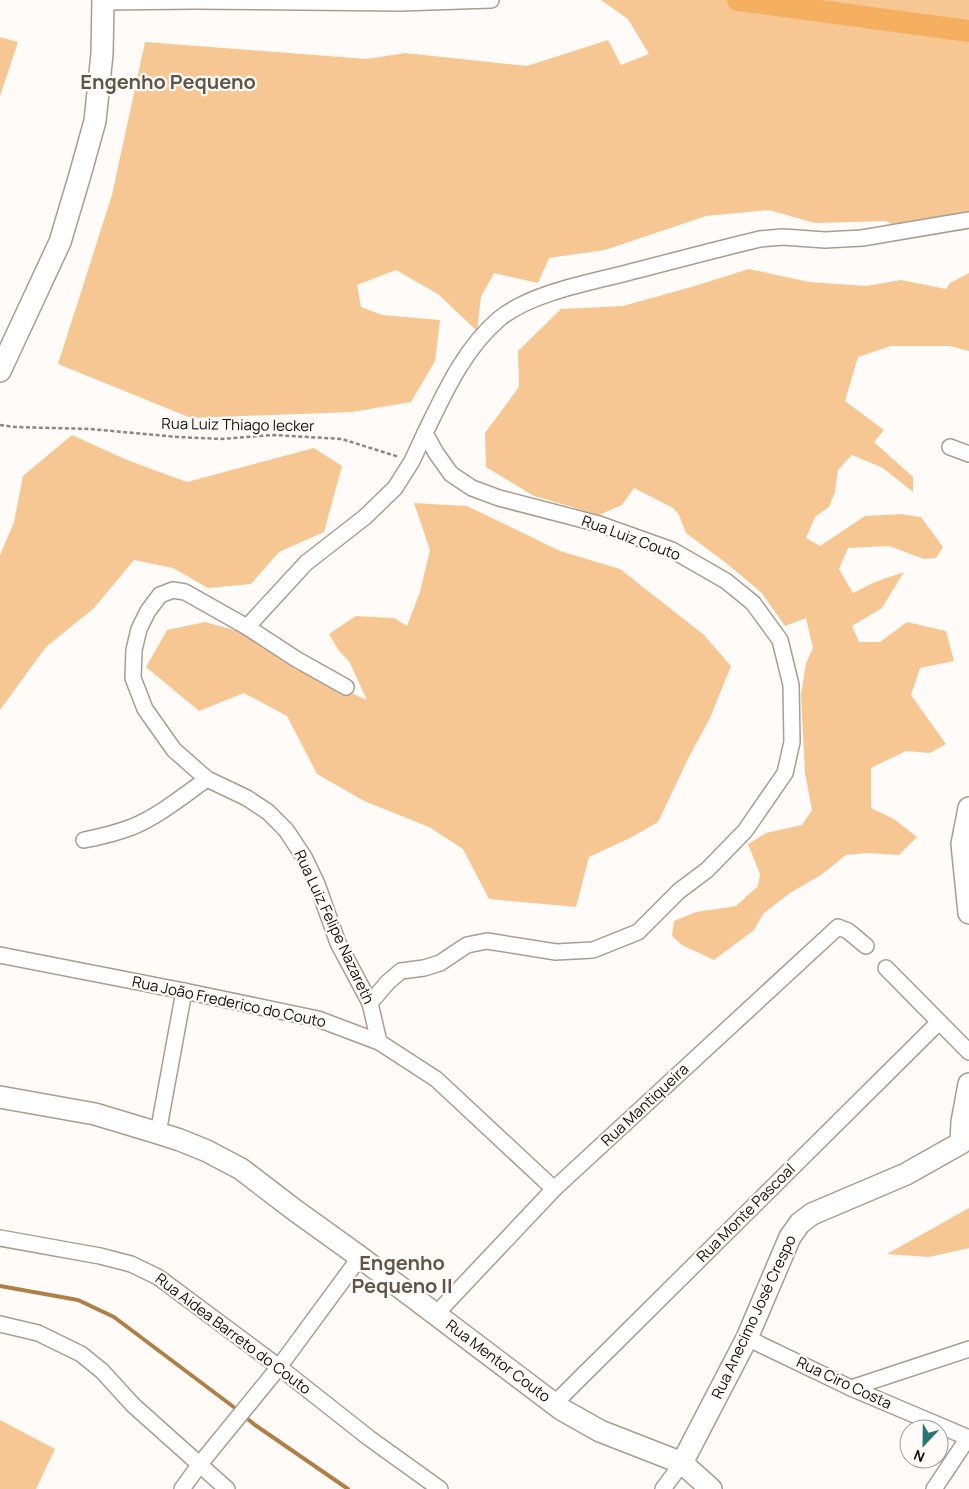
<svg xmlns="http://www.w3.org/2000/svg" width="969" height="1489" viewBox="0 0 969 1489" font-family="Manrope,sans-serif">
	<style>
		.green { fill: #f7c793 }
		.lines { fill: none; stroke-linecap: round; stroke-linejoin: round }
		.stream { stroke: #b07f46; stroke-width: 4 }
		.river { stroke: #f4b060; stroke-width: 22 }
		.street-casing { stroke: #aa9d90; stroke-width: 18 }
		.secondary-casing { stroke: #aa9d90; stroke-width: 24 }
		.path { stroke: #8a8682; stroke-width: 2.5; stroke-dasharray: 4 2.5; stroke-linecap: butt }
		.street { stroke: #fff; stroke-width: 15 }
		.secondary { stroke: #fff; stroke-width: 21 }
		.labels { text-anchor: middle; stroke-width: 4.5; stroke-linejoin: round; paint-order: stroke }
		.street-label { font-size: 15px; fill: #130e0a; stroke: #fefbf8 }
		.district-label { font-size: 20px; font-weight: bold; fill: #5f5448; stroke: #fefbf8 }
	</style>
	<rect width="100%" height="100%" fill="#fefbf8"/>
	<g class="green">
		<path d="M601 0H969V214L896 228 887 221 815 223 769 210 706 216 605 250 549 258 538 283 494 273 481 297 477 331 438 294 396 270 357 285 361 307 382 315 440 320 435 361 411 402 352 412 191 418 58 364 112 195 145 42 367 59 405 53 527 66 608 40 621 65 649 54 628 19Z"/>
		<path d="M0 37 18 42 0 96Z"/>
		<path d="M749 269 809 282 866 286 901 280 946 289 950 283 969 273V351L950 346H891L858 357 845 401 884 430 874 442 913 477V492L883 468 852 455 838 470 835 492 829 507 815 517 806 538 820 546 865 516 900 514 921 517 943 547 936 558 924 559 889 546 848 548 839 569 853 593 875 582 904 572 882 608 852 626 859 642H880L907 622 946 631 954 661 920 668 911 695 946 744 930 753 906 751 871 768V808L894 819 917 837 899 855 867 853 846 855 821 875 790 893 763 914 754 930 714 960 682 945 672 936 674 921 696 912 736 906 758 886 760 874 748 844 766 833 802 825 812 810 805 773 801 695 806 663 813 648 806 618 785 626 761 592 726 563 686 533 679 515 673 508 634 488 622 505 599 515 534 496 486 467 485 433 519 387 518 351 561 309 623 306 688 288Z"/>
		<path d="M72 435 127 460 187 482 314 448 342 466 324 532 279 552 251 584 208 588 173 568 134 560 94 608 46 647 0 710V555L14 522 23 476Z"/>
		<path d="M414 503 467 506 560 551 620 569 704 635 731 666 710 718 689 757 658 822 632 837 589 857 576 907 489 899 463 849 429 827 364 801 317 774 287 716 244 693 199 711 146 667 167 630 205 622 241 632 295 669 367 700 349 661 339 651 329 634 356 616 394 618 407 626 420 592 430 550Z"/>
		<path d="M969 1208V1248L929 1257 887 1254Z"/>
		<path d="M0 1420 55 1449 36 1489H0Z"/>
	</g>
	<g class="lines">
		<g class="stream">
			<path d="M0 1286 78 1300 114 1317 239 1411"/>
			<path d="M244 1416 255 1425 348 1489"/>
		</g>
		<path class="river" d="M738 0 969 31"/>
		<defs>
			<g id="street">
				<path d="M103 2 195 1 400 3 491 0"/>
				<path d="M950 447 969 454"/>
				<path d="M247 627 306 563 365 517 395 488 412 461 425 433"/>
				<path d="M346 687 296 659 247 627 185 592 173 590 160 595 148 611 139 629 134 650 133 678 145 709 174 750 207 779 247 798 268 812 286 830 304 857 317 884 338 943 370 1003 379 1042"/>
				<path d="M84 840C100 837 116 833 132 827 159 816 183 796 207 779"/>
				<path d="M0 955 184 991 318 1019 379 1042 436 1079 554 1189"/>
				<path d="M886 968 969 1052"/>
				<path d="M370 1003 388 982 401 971 424 968 440 963 467 945 487 941 556 952 593 950 638 932 679 891 707 870 745 831 785 773 792 742 791 685 780 640 753 603 726 581 672 550 599 524 499 498 472 488 451 474 436 453 425 433C445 392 464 349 499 319 529 294 586 283 623 274 669 262 714 250 760 239L783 237 825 240 862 238 969 220"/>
				<path d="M158 1133 184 991"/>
				<path d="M0 1238 100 1256 131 1264 158 1277 279 1367 369 1438 440 1489"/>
				<path d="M436 1314 554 1189 838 927 848 931 866 946"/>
				<path d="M0 1324 38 1333 81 1354 102 1371 133 1405 227 1489"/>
				<path d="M747 1338 851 1388 969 1438"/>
				<path d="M851 1388 969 1349"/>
				<path d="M554 1404 939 1022"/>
				<path d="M182 1489 200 1464 279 1367 360 1257"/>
				<path d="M663 1489 682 1463"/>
				<path d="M934 1489 968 1438"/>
			</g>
			<g id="secondary">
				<path d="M0 371 60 242 80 175 95 121 102 54 103 0"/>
				<path d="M969 808 962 844 969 913"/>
				<path d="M0 1097 95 1114 158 1133 180 1140 207 1151 241 1169 296 1211 360 1257 561 1409 600 1431 682 1463 711 1489"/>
				<path d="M682 1463 747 1338 790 1237 800 1223 812 1214 906 1174 961 1143 962 1122 969 1084"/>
			</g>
		</defs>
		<use href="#street" class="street-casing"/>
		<use href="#secondary" class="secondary-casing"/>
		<path class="path" d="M0 425 15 427 90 429 178 437 221 439 274 435 342 439 399 457"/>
		<use href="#street" class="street"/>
		<use href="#secondary" class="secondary"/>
	</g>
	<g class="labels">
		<g class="street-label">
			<text transform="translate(238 425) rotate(1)" y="5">Rua Luiz Thiago Iecker</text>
			<text transform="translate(631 538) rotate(20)" y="5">Rua Luiz Couto</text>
			<text transform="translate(334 927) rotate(65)" y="5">Rua Luiz Felipe Nazareth</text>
			<text transform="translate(229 1002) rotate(12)" y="5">Rua João Frederico do Couto</text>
			<text transform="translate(645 1105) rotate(-43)" y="5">Rua Mantiqueira</text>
			<text transform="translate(746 1213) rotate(-45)" y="5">Rua Monte Pascoal</text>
			<text transform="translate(754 1317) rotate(-65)" y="5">Rua Anecimo José Crespo</text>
			<text transform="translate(233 1334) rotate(37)" y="5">Rua Aidea Barreto do Couto</text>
			<text transform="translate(498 1361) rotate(37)" y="5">Rua Mentor Couto</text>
			<text transform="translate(844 1383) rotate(25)" y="5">Rua Ciro Costa</text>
		</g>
		<g class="district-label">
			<text x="168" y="89">Engenho Pequeno</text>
			<text x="402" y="1270">Engenho<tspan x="402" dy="23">Pequeno II</tspan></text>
		</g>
	</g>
	<g transform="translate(924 1444) rotate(202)"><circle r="24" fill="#fefbf8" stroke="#a09c99"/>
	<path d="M0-4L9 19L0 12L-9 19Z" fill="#297475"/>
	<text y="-8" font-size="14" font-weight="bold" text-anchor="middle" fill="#130e0a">N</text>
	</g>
</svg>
